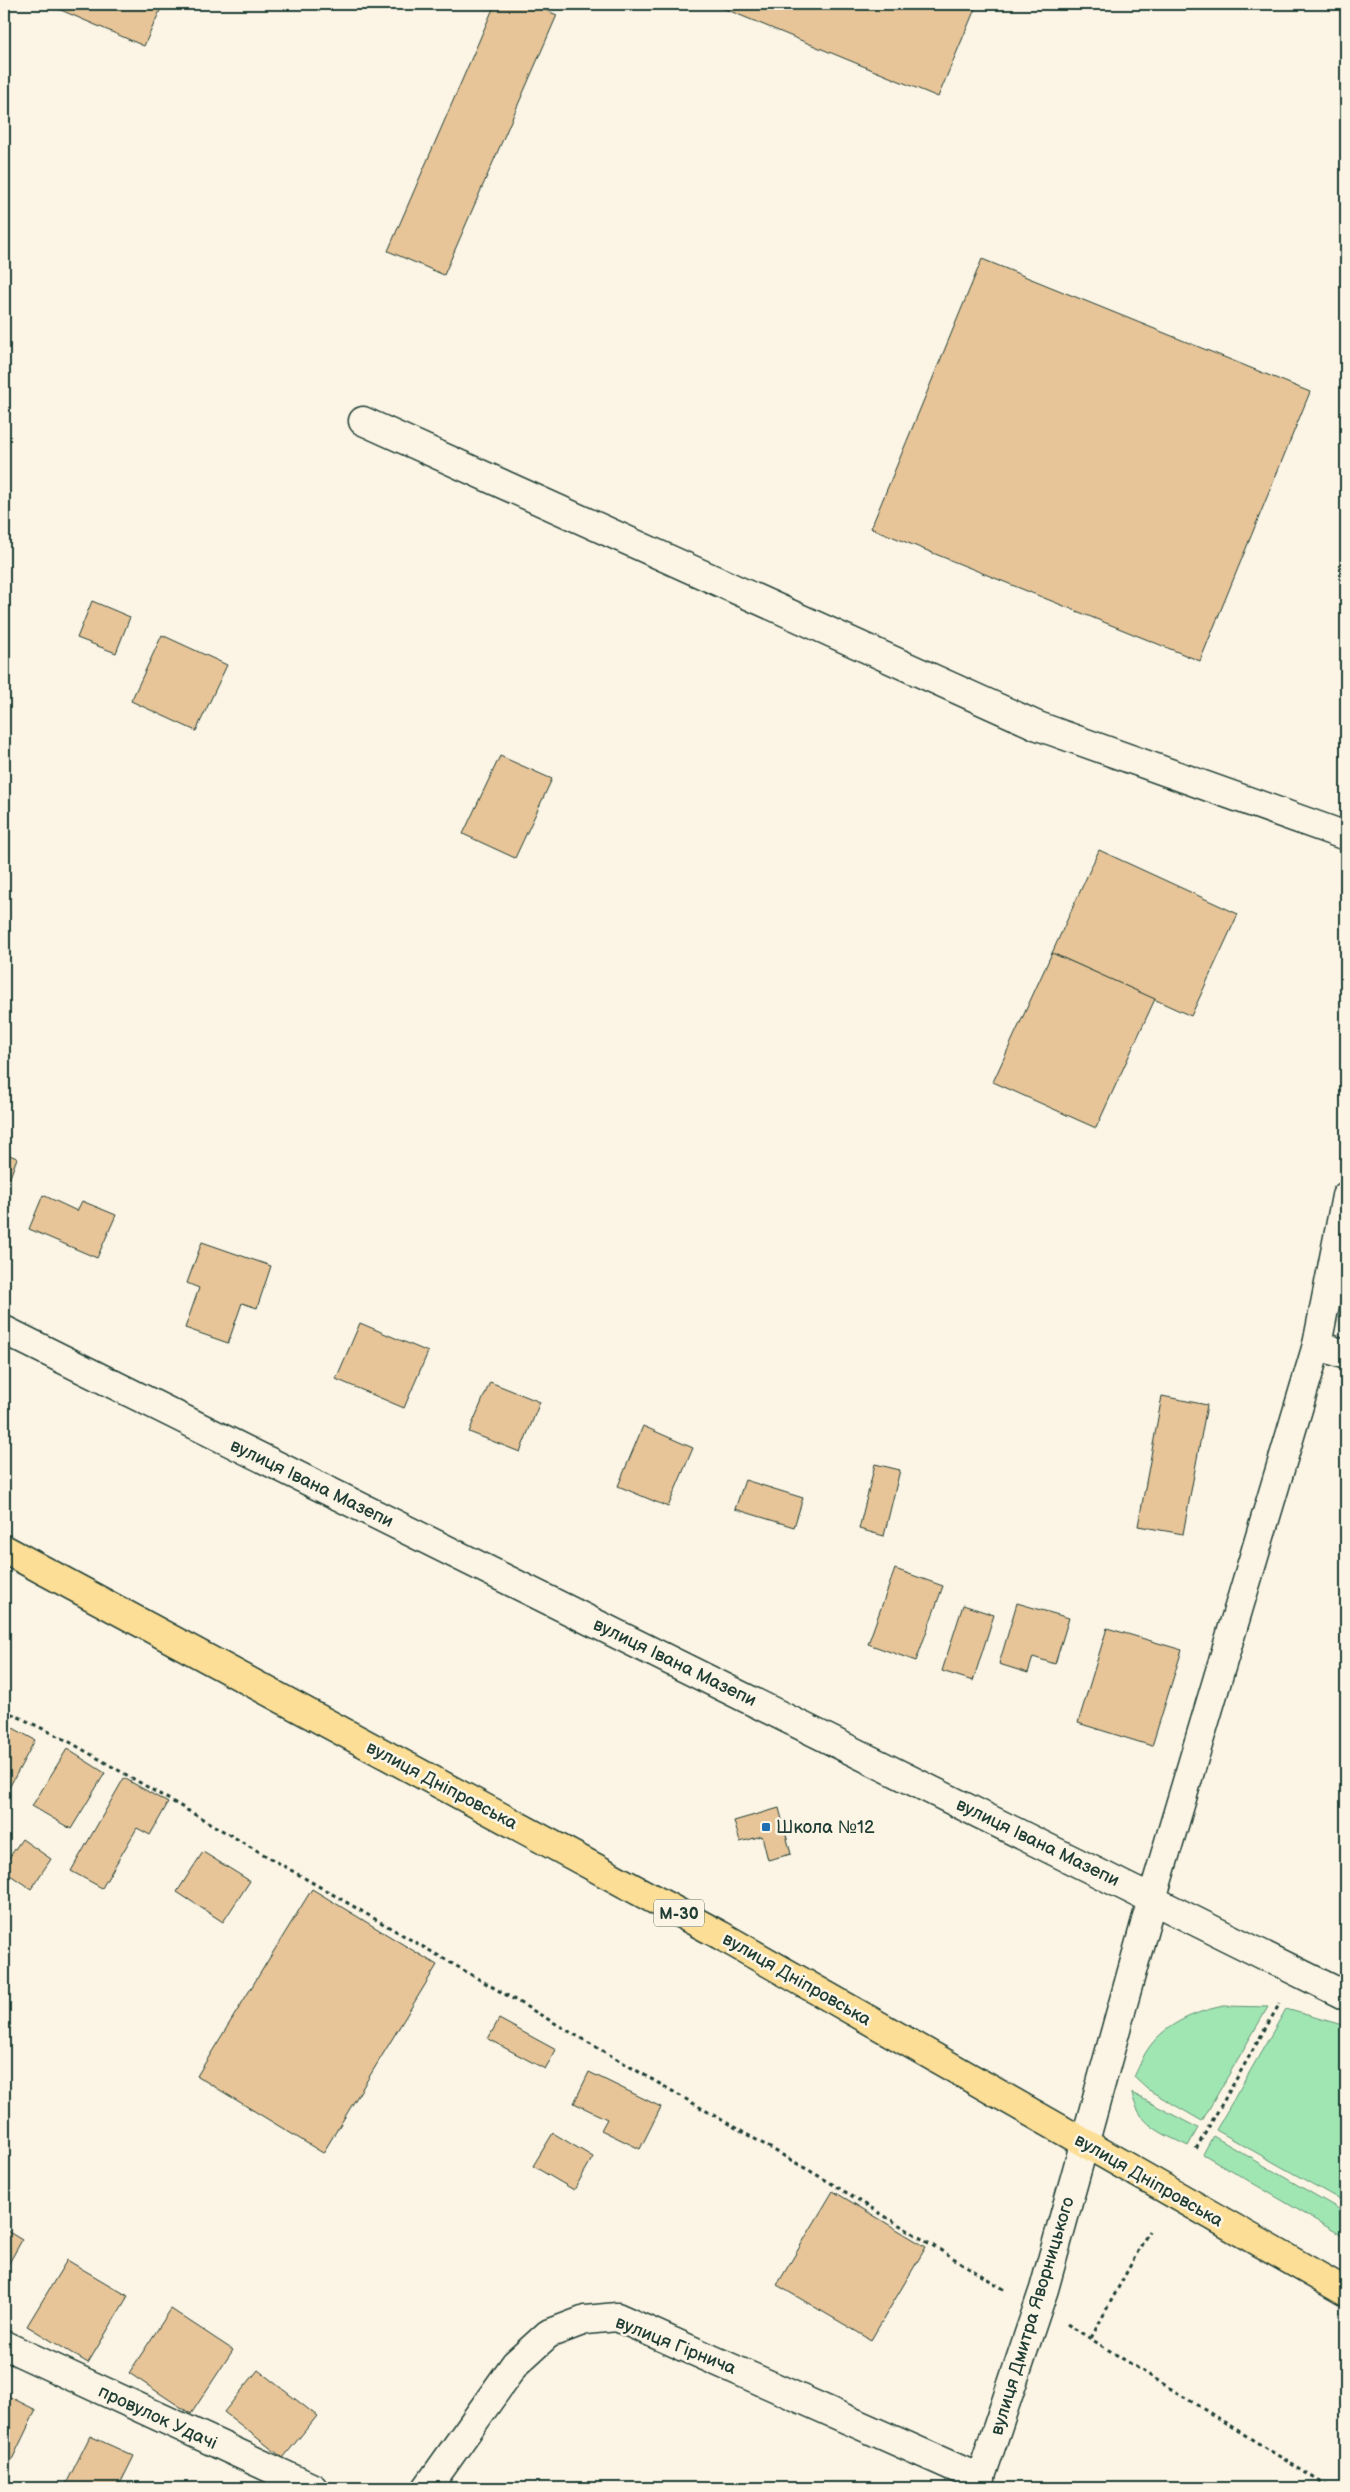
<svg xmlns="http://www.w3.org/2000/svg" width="1350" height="2492" viewBox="0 0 1350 2492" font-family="'Balsamiq Sans',sans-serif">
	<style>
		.green { fill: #a0e6b3; stroke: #609274 }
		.building { fill: #e7c599; stroke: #1f3d34 }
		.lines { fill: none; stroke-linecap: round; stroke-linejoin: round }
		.minor-casing { stroke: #1f3d34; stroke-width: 31 }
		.highway-casing { stroke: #1f3d34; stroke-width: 31 }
		.path { stroke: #1f3d34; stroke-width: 3; stroke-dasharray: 4 4; stroke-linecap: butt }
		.minor { stroke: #fcf5e5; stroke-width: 28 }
		.highway { stroke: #fcde96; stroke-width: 28 }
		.poi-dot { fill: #1f6fb2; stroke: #fcf5e5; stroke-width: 2 }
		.labels { text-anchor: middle; stroke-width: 5; stroke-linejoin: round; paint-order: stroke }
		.shield { fill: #fcf5e5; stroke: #617469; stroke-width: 1 }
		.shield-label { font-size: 16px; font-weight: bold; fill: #1f3d34 }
		.street-label { font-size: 18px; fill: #1f3d34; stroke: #fcf5e5 }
		.poi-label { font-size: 18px; fill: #1f3d34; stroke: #fcf5e5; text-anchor: start }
	</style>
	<rect width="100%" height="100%" fill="#fcf5e5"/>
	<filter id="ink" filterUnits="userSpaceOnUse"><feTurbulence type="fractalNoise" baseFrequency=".02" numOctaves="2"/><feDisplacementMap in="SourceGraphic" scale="10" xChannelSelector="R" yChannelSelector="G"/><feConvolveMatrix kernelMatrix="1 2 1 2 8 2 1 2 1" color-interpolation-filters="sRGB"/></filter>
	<g filter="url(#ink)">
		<g class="green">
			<path d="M1224 2006 1268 2007 1202 2121 1147 2089 1134 2077C1139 2067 1143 2055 1150 2046 1167 2023 1197 2011 1224 2006Z"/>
			<path d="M1286 2009 1346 2026V2203L1216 2130Z"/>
			<path d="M1132 2093 1198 2128 1188 2146C1160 2132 1139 2126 1132 2093Z"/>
			<path d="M1213 2136 1346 2213V2238L1203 2154Z"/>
		</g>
		<g class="building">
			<path d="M47 4H163L144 46Z"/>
			<path d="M495 4H531L557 15 444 275 388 251Z"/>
			<path d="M713 4H977L938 97Z"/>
			<path d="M982 259 1310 392 1200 661 871 528Z"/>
			<path d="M92 601 130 617 116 653 77 638Z"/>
			<path d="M162 635 227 665 196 731 131 701Z"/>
			<path d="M500 756 552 779 515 858 463 834Z"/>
			<path d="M1099 850 1238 914 1191 1016 1052 953Z"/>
			<path d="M1052 953 1155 999 1096 1128 993 1082Z"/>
			<path d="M4 1153 17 1158 4 1194Z"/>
			<path d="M43 1195 77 1211 82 1201 116 1215 97 1258 29 1229Z"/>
			<path d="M202 1242 271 1266 257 1308 242 1303 228 1343 185 1328 199 1288 187 1283Z"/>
			<path d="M360 1323 428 1352 404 1408 336 1379Z"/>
			<path d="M490 1382 540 1402 520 1452 469 1432Z"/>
			<path d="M1162 1396 1207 1405 1183 1534 1138 1526Z"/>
			<path d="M643 1426 693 1448 668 1507 618 1486Z"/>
			<path d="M875 1464 900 1470 884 1536 859 1529Z"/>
			<path d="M745 1480 803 1498 794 1527 735 1509Z"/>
			<path d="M895 1569 943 1586 916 1661 868 1644Z"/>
			<path d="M1017 1603 1069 1618 1055 1664 1033 1657 1028 1673 999 1664Z"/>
			<path d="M963 1605 994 1615 973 1681 942 1671Z"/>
			<path d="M1107 1628 1182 1650 1152 1746 1078 1723Z"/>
			<path d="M4 1723 35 1740 4 1797Z"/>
			<path d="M67 1749 105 1773 71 1829 32 1806Z"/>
			<path d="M124 1778 168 1803 150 1835 137 1828 102 1888 71 1871Z"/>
			<path d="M779 1808 791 1854 768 1860 762 1836 740 1842 734 1821Z"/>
			<path d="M22 1839 51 1859 31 1889 4 1871V1865Z"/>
			<path d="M203 1852 250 1881 223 1922 177 1892Z"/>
			<path d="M312 1889 437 1965 323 2153 197 2076Z"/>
			<path d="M499 2019 556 2050 545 2069 488 2039Z"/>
			<path d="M589 2072 661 2107 640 2149 601 2130 607 2119 574 2103Z"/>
			<path d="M553 2133 593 2157 574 2190 533 2166Z"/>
			<path d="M833 2191 926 2247 871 2340 777 2285Z"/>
			<path d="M4 2229 22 2240 4 2272Z"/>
			<path d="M67 2260 128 2296 88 2363 27 2326Z"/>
			<path d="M171 2309 233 2350 191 2414 129 2373Z"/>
			<path d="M258 2370 317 2416 283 2458 224 2412Z"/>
			<path d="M4 2394 36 2410 4 2476Z"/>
			<path d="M90 2436 134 2456 118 2488H64Z"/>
		</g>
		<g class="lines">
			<defs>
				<g id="minor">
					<path d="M363 421 1038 726 1346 836"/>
					<path d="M4 1330 1346 1996"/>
					<path d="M1317 1345 1346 1355"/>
					<path d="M4 2345 313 2488"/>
					<path d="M427 2488 515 2364 548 2334 585 2320 617 2317 981 2479"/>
					<path d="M977 2488 1044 2289 1152 1899 1317 1345 1346 1196"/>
				</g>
				<path id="highway" d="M4 1549 720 1935 1346 2292"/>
			</defs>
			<use href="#minor" class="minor-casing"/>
			<use href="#highway" class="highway-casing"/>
			<g class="path">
				<path d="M4 1710 68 1741 829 2182 1007 2291"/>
				<path d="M1196 2149 1280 2003"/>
				<path d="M1067 2324 1330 2488"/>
				<path d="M1091 2338 1149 2231"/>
			</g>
			<use href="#minor" class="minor"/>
			<use href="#highway" class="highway"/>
		</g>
	</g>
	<rect class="poi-dot" x="761" y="1822" width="10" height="10" rx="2.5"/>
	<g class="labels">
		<rect class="shield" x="654" y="1899.5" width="50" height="27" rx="4"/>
		<g class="shield-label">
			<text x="679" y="1919">М-30</text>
		</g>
		<g class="street-label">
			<text transform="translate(312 1483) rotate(26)" y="6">вулиця Івана Мазепи</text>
			<text transform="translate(675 1662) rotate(26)" y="6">вулиця Івана Мазепи</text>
			<text transform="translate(442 1785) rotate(28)" y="6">вулиця Дніпровська</text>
			<text transform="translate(1038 1842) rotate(26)" y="6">вулиця Івана Мазепи</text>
			<text transform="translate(797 1979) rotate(30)" y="6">вулиця Дніпровська</text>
			<text transform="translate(1149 2180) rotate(30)" y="6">вулиця Дніпровська</text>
			<text transform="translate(1032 2316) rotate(-73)" y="6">вулиця Дмитра Яворницького</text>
			<text transform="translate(676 2345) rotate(22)" y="6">вулиця Гірнича</text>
			<text transform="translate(158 2417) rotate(25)" y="6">провулок Удачі</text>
		</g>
		<g class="poi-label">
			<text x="776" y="1833">Школа №12</text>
		</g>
	</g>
	<rect width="1350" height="2492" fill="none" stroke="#fcf5e5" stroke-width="20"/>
	<rect x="10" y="10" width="1330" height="2472" fill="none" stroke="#1f3d34" stroke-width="2" filter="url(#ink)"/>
</svg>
